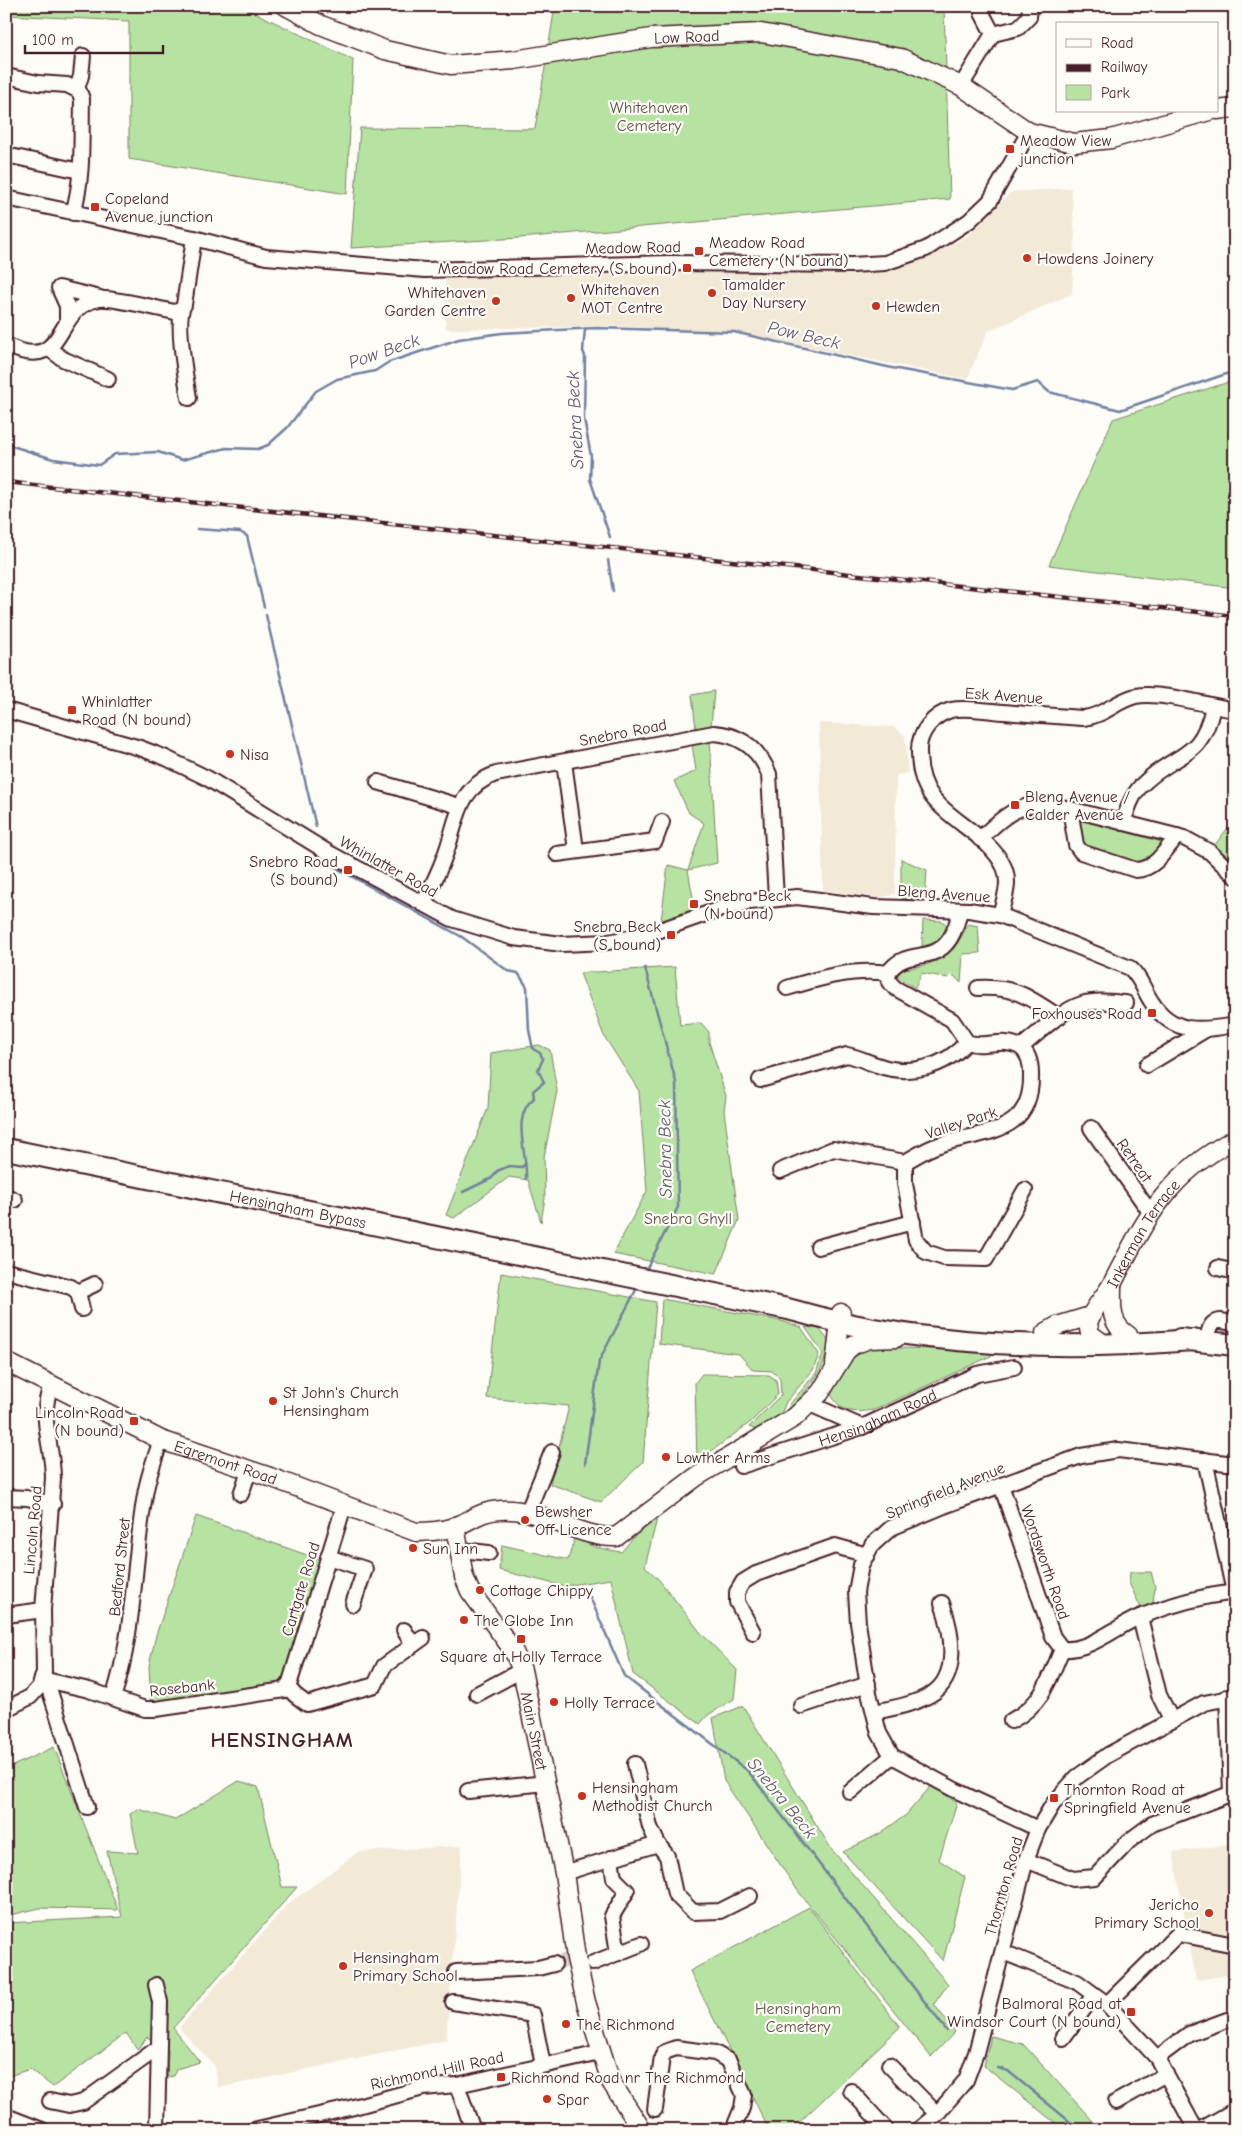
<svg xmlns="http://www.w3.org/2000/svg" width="1241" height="2136" viewBox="0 0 1241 2136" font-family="'Comic Neue',sans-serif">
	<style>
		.built { fill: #f2e9d7 }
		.green { fill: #b6e3a1; stroke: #808166 }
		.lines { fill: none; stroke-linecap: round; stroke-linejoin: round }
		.stream { stroke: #73819f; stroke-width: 2.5 }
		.minor-tunnel { stroke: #d9d0ce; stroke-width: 14; stroke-dasharray: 14 7; stroke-linecap: butt }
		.minor-casing { stroke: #4a1f2b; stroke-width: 18 }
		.major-casing { stroke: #4a1f2b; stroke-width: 21 }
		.highway-casing { stroke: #4a1f2b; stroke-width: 24 }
		.minor { stroke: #fdfcf7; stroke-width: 14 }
		.major { stroke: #fdfcf7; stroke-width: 18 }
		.highway { stroke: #fdfcf7; stroke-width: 20 }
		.rail-casing { stroke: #4a1f2b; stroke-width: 4.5 }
		.rail { stroke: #fdfcf7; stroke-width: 2.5; stroke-dasharray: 8; stroke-linecap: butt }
		.poi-dot { fill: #c8321e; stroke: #fdfcf7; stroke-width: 2 }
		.labels { text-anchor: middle; stroke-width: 4.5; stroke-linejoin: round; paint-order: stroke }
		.street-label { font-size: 16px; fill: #4a1f2b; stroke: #fdfcf7 }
		.park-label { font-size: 16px; fill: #655048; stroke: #fdfcf7 }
		.poi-label { font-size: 16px; fill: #4a1f2b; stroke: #fdfcf7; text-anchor: start }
		.water-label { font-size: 18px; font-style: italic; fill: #62586f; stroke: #fdfcf7 }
		.district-label { font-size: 21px; font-weight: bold; letter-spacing: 1px; fill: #4a1f2b; stroke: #fdfcf7 }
	</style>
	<rect width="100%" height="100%" fill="#fdfcf7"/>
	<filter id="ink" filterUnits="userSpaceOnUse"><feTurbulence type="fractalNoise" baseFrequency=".02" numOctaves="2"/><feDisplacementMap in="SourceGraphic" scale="10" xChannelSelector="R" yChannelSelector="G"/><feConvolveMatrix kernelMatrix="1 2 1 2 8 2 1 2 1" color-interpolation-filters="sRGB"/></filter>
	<g filter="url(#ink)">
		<g class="built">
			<path d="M1071 188 1075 235 1072 294 988 331 967 379 733 332 610 326 446 329 445 274 884 272 933 254 969 235 1011 192Z"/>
			<path d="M819 723 894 727 905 736 908 773 896 775 895 894 879 898 823 890Z"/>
			<path d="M1235 1844V1974L1196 1980 1173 1852Z"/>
			<path d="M462 1846 446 2040 218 2088 215 2066 179 2028 288 1904 358 1852Z"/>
		</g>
		<g class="green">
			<path d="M6 6H241L353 60 347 194 129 159V21L6 15Z"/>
			<path d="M555 6H944L950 199 520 238 351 248 360 128 535 129Z"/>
			<path d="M1235 380V588L1049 565 1113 419Z"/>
			<path d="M714 691 711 727 696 729 692 695Z"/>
			<path d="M710 740 717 863 688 870 695 909 661 921 668 865 688 870 704 823 689 813 674 781 696 771 692 744Z"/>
			<path d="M1077 818 1165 843 1151 858 1142 863 1092 851 1084 846Z"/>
			<path d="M1228 828 1235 835V869L1213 847Z"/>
			<path d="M901 859 927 870 925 899 901 898Z"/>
			<path d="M923 920 942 921 947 925 945 934 936 945 922 947Z"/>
			<path d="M968 924 978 926 980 953 963 954 961 983 952 974 948 978 922 973 915 988 899 978 897 974 899 970C938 963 950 962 968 924Z"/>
			<path d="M675 967 680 1025 701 1023 709 1032V1042L726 1096 724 1111 739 1220 716 1274 613 1254 647 1191 639 1091 604 1036 580 973Z"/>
			<path d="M539 1045 550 1050 557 1091 544 1157 545 1198 541 1222 528 1180 509 1177 454 1218 446 1215 488 1108 491 1053Z"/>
			<path d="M501 1273 656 1302 643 1462 601 1502 550 1484 569 1406 487 1398Z"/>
			<path d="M662 1299 781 1321 801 1327 819 1354 813 1370 786 1402 781 1414 757 1430 749 1427 781 1395 780 1379 772 1371 753 1370 739 1354 659 1344Z"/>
			<path d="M805 1327 819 1329 828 1340C827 1372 807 1389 787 1412L790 1404 816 1373 823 1353Z"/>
			<path d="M870 1347 993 1351 991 1356 874 1410C853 1413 842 1414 830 1393L849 1360Z"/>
			<path d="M702 1374 769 1375 776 1380 778 1394 752 1421 697 1462 695 1383Z"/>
			<path d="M196 1516 324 1561 288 1677 279 1686 151 1706 149 1666 156 1635Z"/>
			<path d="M657 1519 645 1566 660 1581 701 1633 737 1670 734 1699 708 1715 700 1724 633 1674 611 1579 563 1586 499 1570 502 1545 568 1560 575 1537 594 1547 621 1552 635 1536Z"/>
			<path d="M1130 1572H1151L1155 1587 1153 1603 1141 1608 1129 1583Z"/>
			<path d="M743 1706 832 1850 948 1984 934 2004 955 2032 931 2057 798 1891 724 1781 713 1718Z"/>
			<path d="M54 1747 118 1910 40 1908 6 1916V1769Z"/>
			<path d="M239 1781 258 1787 282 1887H297L173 2028 200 2062 176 2069 174 2076 167 2077 168 2050 147 2037 138 2050 126 2033 53 2087 30 2069 6 2077V1923L122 1917 107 1851 138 1853 130 1814 138 1809 175 1820Z"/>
			<path d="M932 1785 957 1803 939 1860 965 1877 943 1961 843 1852 879 1834 906 1815Z"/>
			<path d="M809 1907 900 2027 791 2130H769L690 1971Z"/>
			<path d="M991 2036 1023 2044 1101 2130H1064L984 2066Z"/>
		</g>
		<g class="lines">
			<g class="stream">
				<path d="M585 329 583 351 585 356 584 419 591 456 590 479 610 537"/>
				<path d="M6 444 53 459 99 465 115 454 158 452 182 460 226 448 258 449 268 445 287 428 316 391 337 379 375 371 389 362 459 339 502 333 596 328 734 332 892 368 1012 390 1038 382 1049 392 1120 410 1235 371"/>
				<path d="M197 529 240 532 247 536 264 607"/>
				<path d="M608 560 613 591"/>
				<path d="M266 615 316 827"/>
				<path d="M318 858 462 937 508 971 518 973 527 987 529 1030 533 1049 540 1053 543 1059 538 1070 544 1082 533 1091 534 1098C510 1117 528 1153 526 1179"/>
				<path d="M463 1192 492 1178 497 1171 509 1166 522 1167 526 1163"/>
				<path d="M645 1272 678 1207 676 1082 645 968"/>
				<path d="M585 1464 599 1361 638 1286"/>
				<path d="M590 1597 624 1676 748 1771 947 2031"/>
				<path d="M998 2068 1008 2071 1080 2130"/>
			</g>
			<path class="minor-tunnel" d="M554 1964 567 1960"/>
			<defs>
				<g id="minor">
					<path d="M982 6V13L993 34"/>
					<path d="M6 76 38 83 67 85 79 91 82 99C81 137 84 177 73 213"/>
					<path d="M961 86 993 34 1018 28 1029 17 1030 6"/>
					<path d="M77 88 81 76 83 56"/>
					<path d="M6 155 80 171"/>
					<path d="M6 198 194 238 266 257 425 270 670 263 852 265 885 263 926 249 969 221 990 201 1029 132"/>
					<path d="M67 319V306L59 288 100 298"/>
					<path d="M6 345C69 376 52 306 99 299 111 297 159 309 175 312L180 310"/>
					<path d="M49 349 63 359 108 379"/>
					<path d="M189 398C186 380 175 318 184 305L194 238"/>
					<path d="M6 710 140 748 166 758 207 778 329 853 452 919 514 938 562 944 608 942 646 935 723 908 750 902 797 897 873 907 969 910 1000 915 1130 968C1141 978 1143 989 1151 1001 1172 1035 1201 1031 1235 1025"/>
					<path d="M564 762 576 850"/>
					<path d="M378 782 459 806"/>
					<path d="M1070 809 1076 845 1081 852 1136 870C1155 870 1166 849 1177 836"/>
					<path d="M1123 823C1128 808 1132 793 1145 782 1178 751 1201 760 1213 707"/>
					<path d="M980 839C1002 817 1021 800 1054 805L1184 838 1210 852 1235 876"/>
					<path d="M557 854 655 841 662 822"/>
					<path d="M423 904C431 888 439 872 445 855 458 821 456 788 496 774L714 733C741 735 759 749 769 774L776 898"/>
					<path d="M960 910C947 977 910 940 888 973L889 982 895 988 952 1020 967 1042C984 1049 1003 1037 1020 1047 1029 1053 1031 1064 1031 1074 1033 1136 983 1130 939 1145 928 1148 916 1156 905 1162V1184L916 1240 926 1252 944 1258 986 1259 1025 1190"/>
					<path d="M1000 915C1004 899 1011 883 1004 867 990 837 953 823 933 798 923 785 919 768 919 752 918 733 933 715 951 710 964 707 980 710 993 711 1023 714 1054 716 1084 718 1104 716 1117 700 1136 696 1159 691 1210 706 1235 710"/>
					<path d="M787 988C820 978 853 968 888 973"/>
					<path d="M978 988C1015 986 1029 997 1059 1017"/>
					<path d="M1021 1047C1039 1033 1060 1011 1082 1004 1095 1000 1112 1002 1126 1003"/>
					<path d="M1147 1065 1205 1030"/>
					<path d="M760 1080 847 1055C858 1057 867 1062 877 1065 910 1077 945 1067 967 1042"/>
					<path d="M1091 1128 1150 1212"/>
					<path d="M780 1171 833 1149 905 1162"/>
					<path d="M6 1196 15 1200"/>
					<path d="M818 1247 913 1222"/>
					<path d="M1218 1268 1235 1272"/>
					<path d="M6 1271 71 1287 78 1292 82 1309"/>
					<path d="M78 1292 95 1284"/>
					<path d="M1207 1341C1210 1320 1215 1318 1235 1324"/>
					<path d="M810 1404 862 1427"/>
					<path d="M1205 1460 1234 1592"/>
					<path id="s1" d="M741 1466 862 1427 977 1374 1014 1367"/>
					<path d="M1001 1485 1053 1637 1062 1649"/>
					<path d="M241 1494 249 1471"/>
					<path d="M6 1497 27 1498 53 1504"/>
					<path d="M528 1511 552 1452"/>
					<path d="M461 1550 489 1553"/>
					<path d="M328 1557 365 1569 353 1604"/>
					<path d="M6 1615 43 1610"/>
					<path d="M1140 1617 1159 1695 1172 1721"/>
					<path d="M404 1630 413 1645"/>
					<path d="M753 1632 737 1602V1592L743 1582 756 1574 835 1546 867 1555"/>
					<path d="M1062 1649C1090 1652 1117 1625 1142 1616 1172 1604 1203 1596 1235 1592"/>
					<path d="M42 1679 89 1690 145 1709H156L285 1690 290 1682 344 1506"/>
					<path d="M46 1679 87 1807"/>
					<path d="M288 1687 295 1695 307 1704 375 1685 384 1666 423 1638"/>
					<path d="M477 1694 522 1670"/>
					<path d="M1227 1697 1231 1793"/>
					<path d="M113 1698C135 1632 133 1563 145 1495 148 1476 155 1458 161 1440"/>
					<path d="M801 1706 868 1684"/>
					<path d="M6 1709 30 1697 40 1686 44 1672 43 1610 53 1478C53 1445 38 1419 51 1386"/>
					<path d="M874 1712C893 1708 912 1705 930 1695 961 1677 952 1631 942 1603"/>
					<path d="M1011 1721C1043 1704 1049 1680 1062 1649"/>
					<path d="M635 1764 650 1827 658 1844 667 1856 675 1894 693 1912 720 1911 750 1896"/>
					<path d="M468 1791 546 1783"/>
					<path d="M850 1792 892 1756"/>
					<path d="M1038 1829 955 1790 892 1756 879 1733 869 1693 858 1623 856 1592 861 1565 872 1545 891 1528 944 1506 1081 1456 1118 1450 1235 1464"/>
					<path d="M611 1858 614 1878 627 1891 612 1916 618 1953"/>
					<path d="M1026 1860 1073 1879 1095 1877 1129 1841 1152 1824 1235 1792"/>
					<path d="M564 1873 658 1844"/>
					<path d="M1003 1952 1077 1982 1107 2004 1157 2058 1196 2130"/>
					<path d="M593 1963 641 1944"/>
					<path d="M456 1972 538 1968 554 1964"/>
					<path d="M156 1985 160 2002 157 2130"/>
					<path d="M453 2002 533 2015 543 2065"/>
					<path d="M1107 2004 1178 1934 1235 1945"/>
					<path d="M1063 2038 1094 1995"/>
					<path d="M1157 2058 1189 2034 1227 2020"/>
					<path d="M889 2065 937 2114"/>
					<path d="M457 2085 473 2130"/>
					<path d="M851 2091 887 2130"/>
					<path d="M50 2101 69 2105 83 2102 158 2048"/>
					<path d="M1116 2102 1166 2074"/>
					<path d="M655 2109 662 2057 665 2052 676 2048 715 2053 729 2061 744 2095 742 2108 733 2130"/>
					<path d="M6 2116 42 2130"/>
					<path d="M253 2130 350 2108 423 2088 457 2085 600 2053"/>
					<path d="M918 2130 937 2114 966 2080 976 2053 1026 1860 1038 1829 1053 1804 1077 1777 1108 1755 1204 1703 1235 1697"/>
					<path d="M1200 2130 1235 2110"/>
				</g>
				<g id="major">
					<path id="s2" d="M286 6 321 25 385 50 451 65 514 60 651 38 761 33 901 58 961 86 1029 132 1074 143 1111 139 1209 111"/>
					<path d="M1217 110 1235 108"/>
					<path d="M1112 1285C1112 1305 1109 1324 1128 1335"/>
					<path d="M1045 1333 1057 1326 1090 1316"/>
					<path id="s3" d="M1105 1345 1090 1334 1088 1323C1092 1309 1105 1297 1112 1284 1145 1220 1167 1174 1235 1139"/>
					<path id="s4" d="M6 1362 161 1440 270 1477 416 1532C428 1532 441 1531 454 1527 471 1521 479 1511 500 1510 542 1507 576 1538 616 1537L696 1477 795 1417 820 1393 846 1351 853 1345 869 1339 896 1338"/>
					<path d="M835 1365 841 1313"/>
					<path id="s5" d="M455 1526 464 1577 470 1591 513 1650 522 1670 564 1873 576 1958 586 2002 611 2082 642 2130"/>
				</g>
				<g id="highway">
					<path id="s6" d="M6 1149 788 1309C919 1347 1057 1351 1192 1340"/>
					<path d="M1180 1339 1235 1345"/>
				</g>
			</defs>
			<use href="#minor" class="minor-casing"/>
			<use href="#major" class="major-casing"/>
			<use href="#highway" class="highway-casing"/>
			<use href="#minor" class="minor"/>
			<use href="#major" class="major"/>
			<use href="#highway" class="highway"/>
			<defs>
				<path id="rail" d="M6 482 1235 616"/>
			</defs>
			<use href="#rail" class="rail-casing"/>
			<use href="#rail" class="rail"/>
		</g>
	</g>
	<g class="poi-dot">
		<rect x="1005" y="144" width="10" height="10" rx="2.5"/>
		<rect x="90" y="202" width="10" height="10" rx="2.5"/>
		<rect x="694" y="246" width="10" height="10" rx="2.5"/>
		<circle cx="1027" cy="258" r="5"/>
		<rect x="682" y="263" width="10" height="10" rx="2.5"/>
		<circle cx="712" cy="293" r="5"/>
		<circle cx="571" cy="298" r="5"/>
		<circle cx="496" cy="301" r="5"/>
		<circle cx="876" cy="306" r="5"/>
		<rect x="67" y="705" width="10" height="10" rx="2.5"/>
		<circle cx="230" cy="754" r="5"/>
		<rect x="1010" y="800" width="10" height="10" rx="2.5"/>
		<rect x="343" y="865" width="10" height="10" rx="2.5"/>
		<rect x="689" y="899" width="10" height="10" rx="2.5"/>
		<rect x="666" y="930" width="10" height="10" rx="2.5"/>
		<rect x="1147" y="1008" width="10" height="10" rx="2.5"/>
		<circle cx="273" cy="1401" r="5"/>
		<rect x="129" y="1416" width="10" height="10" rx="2.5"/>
		<circle cx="666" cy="1457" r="5"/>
		<circle cx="525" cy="1520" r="5"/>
		<circle cx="413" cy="1548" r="5"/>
		<circle cx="480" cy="1590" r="5"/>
		<circle cx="464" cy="1620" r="5"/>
		<rect x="516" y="1634" width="10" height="10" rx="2.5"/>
		<circle cx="554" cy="1702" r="5"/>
		<circle cx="582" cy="1796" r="5"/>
		<rect x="1049" y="1793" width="10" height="10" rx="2.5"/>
		<circle cx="1209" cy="1913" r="5"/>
		<circle cx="343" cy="1966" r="5"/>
		<rect x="1126" y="2007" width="10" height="10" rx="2.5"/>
		<circle cx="566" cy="2024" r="5"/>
		<rect x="496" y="2072" width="10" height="10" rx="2.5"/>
		<circle cx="547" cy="2099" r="5"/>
	</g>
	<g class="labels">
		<g class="street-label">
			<text dy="6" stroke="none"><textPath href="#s2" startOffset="414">Low Road</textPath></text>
			<text transform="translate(633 247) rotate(-1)" y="6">Meadow Road</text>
			<text transform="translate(1004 695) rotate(4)" y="6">Esk Avenue</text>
			<text transform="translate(623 732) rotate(-11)" y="6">Snebro Road</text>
			<text transform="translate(389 866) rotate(29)" y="6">Whinlatter Road</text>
			<text transform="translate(944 893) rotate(4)" y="6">Bleng Avenue</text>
			<text transform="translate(961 1122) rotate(-18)" y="6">Valley Park</text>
			<text transform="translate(1135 1160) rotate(55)" y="6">Retreat</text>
			<text dy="6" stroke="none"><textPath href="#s6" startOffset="298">Hensingham Bypass</textPath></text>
			<text dy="6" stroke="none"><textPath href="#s3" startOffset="135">Inkerman Terrace</textPath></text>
			<text dy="6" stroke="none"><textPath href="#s1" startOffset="145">Hensingham Road</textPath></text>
			<text dy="6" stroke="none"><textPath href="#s4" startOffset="242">Egremont Road</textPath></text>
			<text transform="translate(945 1490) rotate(-22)" y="6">Springfield Avenue</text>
			<text transform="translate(32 1530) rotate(-85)" y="6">Lincoln Road</text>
			<text transform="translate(1046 1562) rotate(71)" y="6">Wordsworth Road</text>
			<text transform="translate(119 1567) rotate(-84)" y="6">Bedford Street</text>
			<text transform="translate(300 1589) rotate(-73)" y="6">Cartgate Road</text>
			<text transform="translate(182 1687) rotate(-6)" y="6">Rosebank</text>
			<text dy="6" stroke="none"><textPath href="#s5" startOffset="224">Main Street</textPath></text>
			<text transform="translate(1003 1886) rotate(-74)" y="6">Thornton Road</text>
			<text transform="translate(437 2070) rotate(-12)" y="6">Richmond Hill Road</text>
		</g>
		<g class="park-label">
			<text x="649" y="113">Whitehaven<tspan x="649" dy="18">Cemetery</tspan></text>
			<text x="688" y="1224">Snebra Ghyll</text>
			<text x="798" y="2014">Hensingham<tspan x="798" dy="18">Cemetery</tspan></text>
		</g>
		<g class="poi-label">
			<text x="1020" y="146">Meadow View<tspan x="1020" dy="18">junction</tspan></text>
			<text x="105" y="204">Copeland<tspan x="105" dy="18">Avenue junction</tspan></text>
			<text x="709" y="248">Meadow Road<tspan x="709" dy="18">Cemetery (N bound)</tspan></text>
			<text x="1037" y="264">Howdens Joinery</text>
			<text x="677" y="274" text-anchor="end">Meadow Road Cemetery (S bound)</text>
			<text x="722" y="290">Tamalder<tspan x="722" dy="18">Day Nursery</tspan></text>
			<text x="581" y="295">Whitehaven<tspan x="581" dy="18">MOT Centre</tspan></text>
			<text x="486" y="298" text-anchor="end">Whitehaven<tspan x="486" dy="18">Garden Centre</tspan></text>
			<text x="886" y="312">Hewden</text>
			<text x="82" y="707">Whinlatter<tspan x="82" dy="18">Road (N bound)</tspan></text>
			<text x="240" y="760">Nisa</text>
			<text x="1025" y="802">Bleng Avenue /<tspan x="1025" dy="18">Calder Avenue</tspan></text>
			<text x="338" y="867" text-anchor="end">Snebro Road<tspan x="338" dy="18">(S bound)</tspan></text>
			<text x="704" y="901">Snebra Beck<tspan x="704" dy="18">(N bound)</tspan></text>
			<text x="661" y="932" text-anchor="end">Snebra Beck<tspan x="661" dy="18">(S bound)</tspan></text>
			<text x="1142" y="1019" text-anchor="end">Foxhouses Road</text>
			<text x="283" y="1398">St John's Church<tspan x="283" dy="18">Hensingham</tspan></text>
			<text x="124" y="1418" text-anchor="end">Lincoln Road<tspan x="124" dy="18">(N bound)</tspan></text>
			<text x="676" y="1463">Lowther Arms</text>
			<text x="535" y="1517">Bewsher<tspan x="535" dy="18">Off Licence</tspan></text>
			<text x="423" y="1554">Sun Inn</text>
			<text x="490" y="1596">Cottage Chippy</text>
			<text x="474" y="1626">The Globe Inn</text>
			<text x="521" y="1662" text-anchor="middle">Square at Holly Terrace</text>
			<text x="564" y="1708">Holly Terrace</text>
			<text x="592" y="1793">Hensingham<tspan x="592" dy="18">Methodist Church</tspan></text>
			<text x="1064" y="1795">Thornton Road at<tspan x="1064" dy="18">Springfield Avenue</tspan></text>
			<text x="1199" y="1910" text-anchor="end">Jericho<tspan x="1199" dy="18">Primary School</tspan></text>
			<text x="353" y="1963">Hensingham<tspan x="353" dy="18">Primary School</tspan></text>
			<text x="1121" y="2009" text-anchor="end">Balmoral Road at<tspan x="1121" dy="18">Windsor Court (N bound)</tspan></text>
			<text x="576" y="2030">The Richmond</text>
			<text x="511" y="2083">Richmond Road nr The Richmond</text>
			<text x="557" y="2105">Spar</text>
		</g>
		<g class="water-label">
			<text transform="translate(804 335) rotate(13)" y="6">Pow Beck</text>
			<text transform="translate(384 351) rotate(-19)" y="6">Pow Beck</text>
			<text transform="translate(575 420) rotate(-93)" y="6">Snebra Beck</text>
			<text transform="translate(665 1149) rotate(-91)" y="6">Snebra Beck</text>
			<text transform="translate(782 1798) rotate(51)" y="6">Snebra Beck</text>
		</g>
		<g class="district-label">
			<text x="282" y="1747">HENSINGHAM</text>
		</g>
	</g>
	<rect width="1241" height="2136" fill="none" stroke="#fdfcf7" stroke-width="25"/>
	<rect x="12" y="12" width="1216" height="2111" fill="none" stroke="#4a1f2b" stroke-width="2" filter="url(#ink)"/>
	<rect x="1056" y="22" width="162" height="90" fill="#fdfcf7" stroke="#b5a4a5"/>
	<rect x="1066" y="39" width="25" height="8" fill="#fdfcf7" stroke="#b5a4a5"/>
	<text x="1101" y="48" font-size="15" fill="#4a1f2b">Road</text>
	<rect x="1066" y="64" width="25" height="8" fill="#4a1f2b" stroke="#b5a4a5"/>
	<text x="1101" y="72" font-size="15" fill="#4a1f2b">Railway</text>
	<rect x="1066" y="85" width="25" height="15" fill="#b6e3a1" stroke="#b5a4a5"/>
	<text x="1101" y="98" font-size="15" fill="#4a1f2b">Park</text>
	<path d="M25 45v8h138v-8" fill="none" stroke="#4a1f2b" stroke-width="2.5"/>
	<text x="32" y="45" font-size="15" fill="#4a1f2b" stroke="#fdfcf7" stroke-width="4" paint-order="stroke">100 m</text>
</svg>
